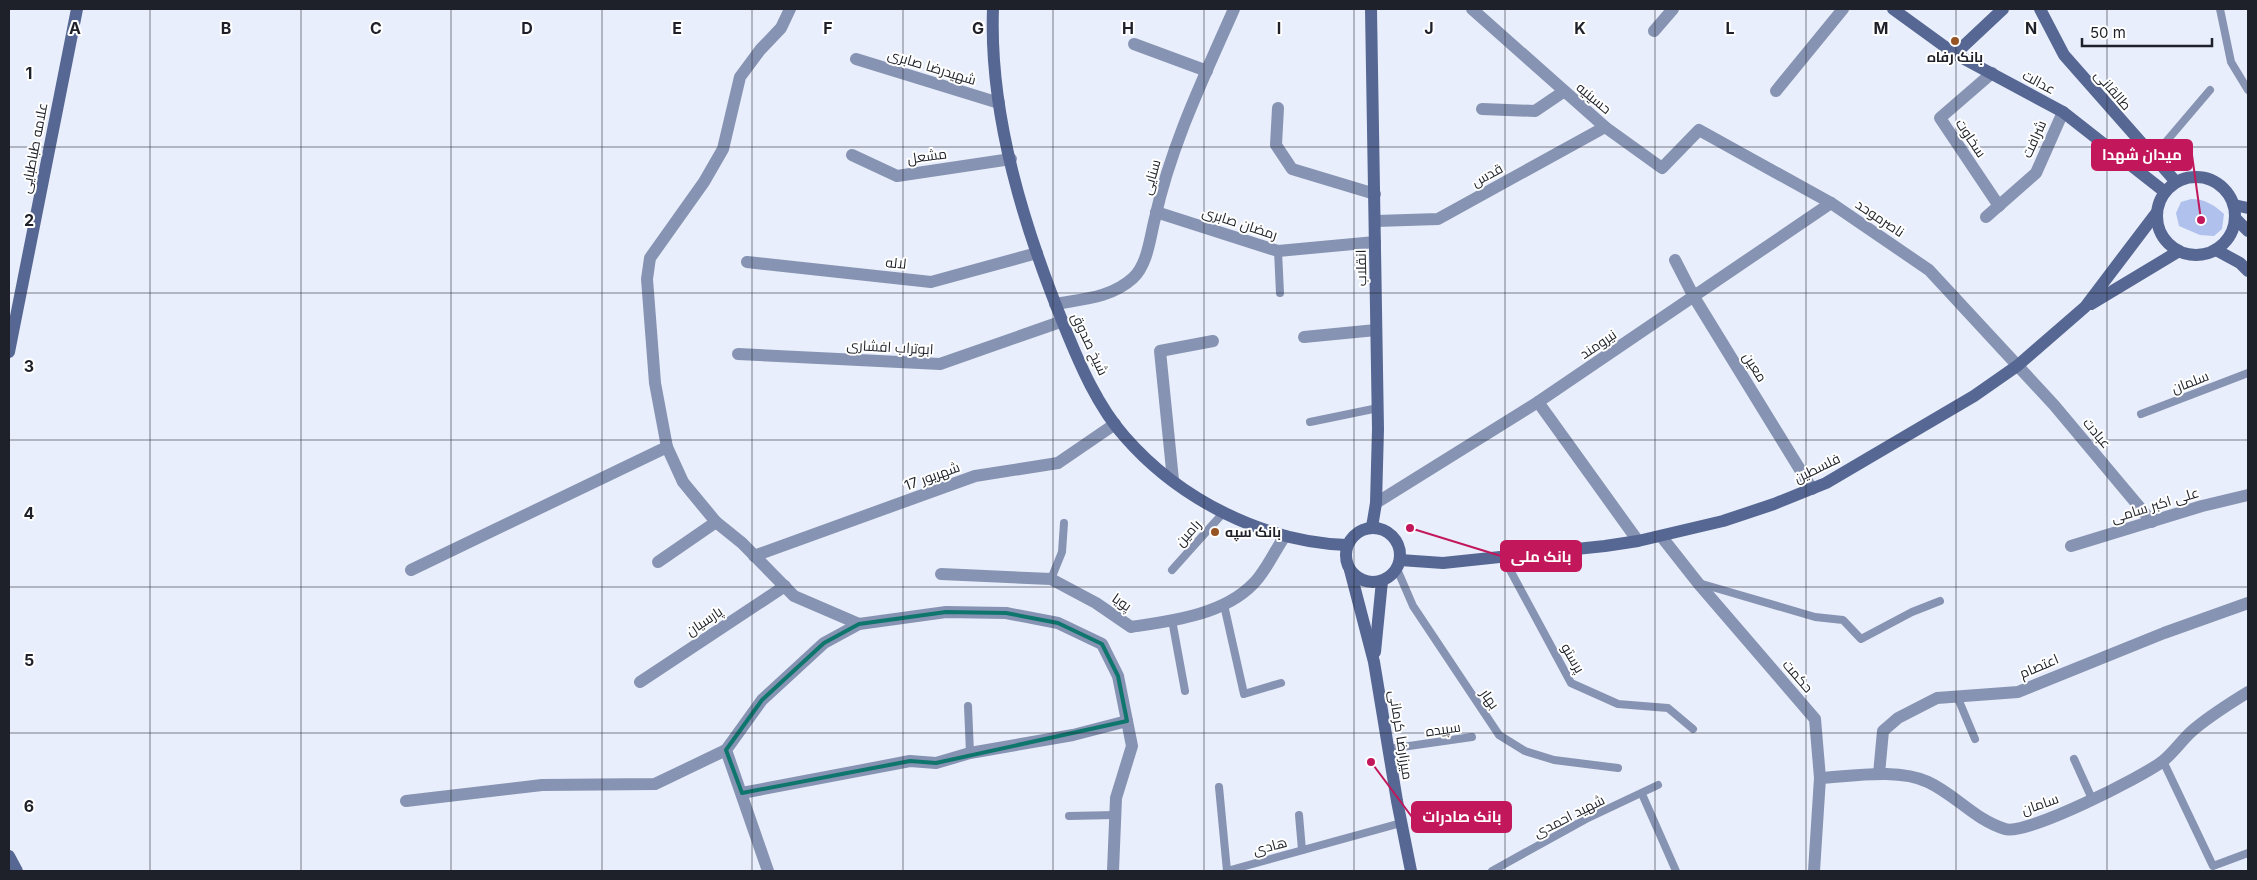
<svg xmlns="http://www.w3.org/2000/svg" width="2257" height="880" viewBox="0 0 2257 880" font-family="Inter,Cairo,sans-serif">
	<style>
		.green { fill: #b0c1ed }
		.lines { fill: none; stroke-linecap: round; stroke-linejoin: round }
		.lane { stroke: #8793b2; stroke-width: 8 }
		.street { stroke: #8793b2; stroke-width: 12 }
		.secondary { stroke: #576793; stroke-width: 12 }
		.marked { fill: none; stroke: #0f766e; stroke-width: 4; stroke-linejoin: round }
		.grid { fill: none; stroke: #1e2129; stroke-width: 1; stroke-opacity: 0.55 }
		.poi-dot { fill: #965323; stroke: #fff; stroke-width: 2 }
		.labels { text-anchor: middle; stroke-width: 4; stroke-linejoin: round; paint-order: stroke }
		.poi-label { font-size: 14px; font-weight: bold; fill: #1e2129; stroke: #fff }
		.street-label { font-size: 14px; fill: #1e2129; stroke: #fff }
		.grid-label { font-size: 16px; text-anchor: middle; font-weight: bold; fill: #1e2129; stroke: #fff; stroke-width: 4; stroke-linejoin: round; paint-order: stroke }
		.leader { fill: none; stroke: #c2185b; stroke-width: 2 }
		.callout-dot { fill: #c2185b; stroke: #fff; stroke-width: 2 }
		.callout { fill: #c2185b; stroke: #c2185b; stroke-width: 2 }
		.callout-label { font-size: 15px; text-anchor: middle; font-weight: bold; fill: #fff }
	</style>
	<rect width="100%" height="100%" fill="#e8eefb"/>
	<path class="green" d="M2191 199C2205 199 2214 205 2224 214L2222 229 2214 236 2200 235 2179 226 2176 213 2181 202Z"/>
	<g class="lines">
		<g class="lane">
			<path d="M2220 9 2231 62 2248 90"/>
			<path d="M2153 157 2210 90"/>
			<path d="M1278 251 1280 293"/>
			<path d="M2141 414 2248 373"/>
			<path d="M1310 422 1378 408"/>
			<path d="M1503 557 1571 683 1618 704 1668 708 1693 729"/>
			<path d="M1397 569 1413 606 1499 735 1525 751 1554 760 1618 768"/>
			<path d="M1172 570 1224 512"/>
			<path d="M1051 579 1062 552 1064 523"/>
			<path d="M1702 584 1815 617 1843 620 1861 639 1912 612 1940 601"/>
			<path d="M1224 605 1244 694 1281 683"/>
			<path d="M1172 620 1185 691"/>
			<path d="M1957 696 1975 739"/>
			<path d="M968 706 970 753"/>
			<path d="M1388 749 1472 737"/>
			<path d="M2074 759 2093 801"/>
			<path d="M2163 761 2213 866 2248 853"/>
			<path d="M1219 787 1227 871 1401 823"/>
			<path d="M1642 794 1676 871"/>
			<path d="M1299 815 1302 850"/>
			<path d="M1069 816 1115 815"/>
			<path d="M1492 871 1586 819 1658 785"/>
		</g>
		<g class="street">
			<path d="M790 9 781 28 760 50 740 77 723 149 704 182 650 258 647 279 655 383 667 447 683 482 716 522 742 543 794 596 859 624 946 612 1006 613 1058 623 1102 644 1118 676 1132 746 1116 798 1113 871"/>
			<path d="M1472 9 1605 127 1662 168 1699 130 1831 203 1929 270 2054 405 2152 522"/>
			<path d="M1654 31 1673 9"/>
			<path d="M1134 44 1207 71"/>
			<path d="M856 59 999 103"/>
			<path d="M1992 73 1940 118 1999 206"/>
			<path d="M1776 91 1843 9"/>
			<path d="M1278 108 1276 145 1292 169 1375 194"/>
			<path d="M1482 109 1535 111 1563 92"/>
			<path d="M852 155 897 176 1011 159"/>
			<path d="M1156 212 1278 251 1375 242"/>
			<path d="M1986 217 2036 173 2063 112"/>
			<path d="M1376 221 1438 219 1605 127"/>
			<path d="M1675 260 1694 297 1812 489"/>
			<path d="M747 262 931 282 1037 253"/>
			<path d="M1055 304C1083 299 1111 298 1133 278 1148 264 1150 237 1155 218 1171 145 1204 77 1234 9"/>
			<path d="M1304 337 1376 330"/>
			<path d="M738 354 940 364 1063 321"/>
			<path d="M1538 402 1638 541"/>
			<path d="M1173 480 1160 351 1213 341"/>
			<path d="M1376 503 1538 402 1831 203"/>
			<path d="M1661 536 1698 583 1815 719 1820 778 1814 871"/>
			<path d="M2071 546 2202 506 2248 495"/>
			<path d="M754 556 975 476 1058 463 1115 424"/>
			<path d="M658 562 716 522"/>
			<path d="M411 570 667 447"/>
			<path d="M941 574 1051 579 1096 603 1131 627C1171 621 1223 615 1253 584 1265 573 1275 550 1285 536"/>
			<path d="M640 682 785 586"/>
			<path d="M1879 774 1883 731 1898 718 1937 698 2018 692 2164 633 2248 603"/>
			<path d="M1820 778C1852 776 1899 768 1928 782 1956 795 1975 820 2005 829 2026 836 2144 776 2163 761 2174 752 2182 740 2192 731 2209 716 2229 704 2248 692"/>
			<path d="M742 793 910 761 936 763 970 753 1073 735 1127 721"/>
			<path d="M406 801 542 785 655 784 726 750"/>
			<path d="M768 871 726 750 762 700 824 643 859 624"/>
		</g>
		<g class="secondary">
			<path d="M993 9C989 116 1025 230 1065 328 1080 365 1098 407 1125 437 1180 500 1264 542 1347 545"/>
			<path d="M1371 9 1378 429 1376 503 1372 527"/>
			<path d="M1893 9 1955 54 2063 112 2165 192"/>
			<path d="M2040 9 2064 55 2176 182"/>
			<path d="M1955 54 2003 9"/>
			<circle cx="2196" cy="216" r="39"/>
			<path d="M2234 205 2248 208"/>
			<path d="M2235 218 2248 231"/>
			<path d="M2216 250 2240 263 2248 271"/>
			<path d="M2091 304 2179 251"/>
			<path d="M9 352 77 9"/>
			<circle cx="1373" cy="555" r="27"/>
			<path d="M1400 560 1443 563 1605 546 1638 541 1723 521 1774 504 1826 483 1974 396 2017 366 2085 307 2157 212"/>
			<path d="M1350 570 1374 662 1397 801 1411 871"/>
			<path d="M1375 652 1382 581"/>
			<path d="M9 856 17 871"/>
		</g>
	</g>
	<path class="marked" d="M946 612 1006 613 1058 623 1102 644 1118 676 1127 721 936 763 910 761 742 793 726 750 762 700 824 643 859 624Z"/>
	<path class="grid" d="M150 9V871M301 9V871M451 9V871M602 9V871M752 9V871M903 9V871M1053 9V871M1204 9V871M1354 9V871M1505 9V871M1655 9V871M1806 9V871M1956 9V871M2107 9V871M9 147H2248M9 293H2248M9 440H2248M9 587H2248M9 733H2248"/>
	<g class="poi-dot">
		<circle cx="1955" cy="41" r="5"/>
		<circle cx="1215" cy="532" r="5"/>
	</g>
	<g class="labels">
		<g class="poi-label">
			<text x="1955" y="62">بانک رفاه</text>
			<text x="1225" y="537" text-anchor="start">بانک سپه</text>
		</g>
		<g class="street-label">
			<text transform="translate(932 67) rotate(17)" y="5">شهیدرضا صابری</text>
			<text transform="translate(2039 82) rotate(28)" y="5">عدالت</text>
			<text transform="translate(2113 90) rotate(49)" y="5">طالقانی</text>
			<text transform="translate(1594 98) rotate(40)" y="5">حسینیه</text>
			<text transform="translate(1971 138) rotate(56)" y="5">سخاوت</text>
			<text transform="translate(2034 139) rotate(-66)" y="5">شرافت</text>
			<text transform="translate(34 148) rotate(-79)" y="5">علامه طباطبایی</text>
			<text transform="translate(927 156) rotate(-8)" y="5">مشعل</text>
			<text transform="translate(1487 175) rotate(-29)" y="5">قدس</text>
			<text transform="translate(1151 177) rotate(-74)" y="5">سنایی</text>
			<text transform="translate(1880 218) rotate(34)" y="5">ناصرموحد</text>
			<text transform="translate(1240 223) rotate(18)" y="5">رمضان صابری</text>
			<text transform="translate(896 263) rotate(6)" y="5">لاله</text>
			<text transform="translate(1361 268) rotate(-91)" y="5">انقلاب</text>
			<text transform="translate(1090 344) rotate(65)" y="5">شیخ صدوق</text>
			<text transform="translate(1598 344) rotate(-34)" y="5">نیرومند</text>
			<text transform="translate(890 347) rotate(3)" y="5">ابوتراب افشاری</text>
			<text transform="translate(1755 367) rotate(58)" y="5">معین</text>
			<text transform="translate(2190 382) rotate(-21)" y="5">سلمان</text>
			<text transform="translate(2097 433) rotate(50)" y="5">عبادت</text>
			<text transform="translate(1817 468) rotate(-26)" y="5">فلسطین</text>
			<text transform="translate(932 476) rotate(-20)" y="5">17 شهریور</text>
			<text transform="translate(2155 505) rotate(-17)" y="5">علی اکبر سامی</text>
			<text transform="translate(1188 533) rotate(-48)" y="5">رامین</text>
			<text transform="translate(1122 602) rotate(35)" y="5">پویا</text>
			<text transform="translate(704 621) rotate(-34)" y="5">پارسیان</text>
			<text transform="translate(1573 658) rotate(60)" y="5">پرستو</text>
			<text transform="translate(2039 666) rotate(-23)" y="5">اعتصام</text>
			<text transform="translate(1798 676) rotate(49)" y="5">حکمت</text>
			<text transform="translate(1490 699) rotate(55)" y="5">بهار</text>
			<text transform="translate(1443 729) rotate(-8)" y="5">سپیده</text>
			<text transform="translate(1401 735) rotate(81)" y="5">میرزارضا کرمانی</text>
			<text transform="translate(2040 804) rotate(-19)" y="5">سامان</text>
			<text transform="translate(1569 816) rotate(-27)" y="5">شهید احمدی</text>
			<text transform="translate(1270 846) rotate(-15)" y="5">هادی</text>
		</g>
	</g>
	<g class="grid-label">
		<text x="75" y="34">A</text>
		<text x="226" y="34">B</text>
		<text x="376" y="34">C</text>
		<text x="527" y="34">D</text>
		<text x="677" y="34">E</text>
		<text x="828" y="34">F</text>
		<text x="978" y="34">G</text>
		<text x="1128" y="34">H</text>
		<text x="1279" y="34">I</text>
		<text x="1429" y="34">J</text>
		<text x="1580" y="34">K</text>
		<text x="1730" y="34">L</text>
		<text x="1881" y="34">M</text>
		<text x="2031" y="34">N</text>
		<text x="29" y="79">1</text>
		<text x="29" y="226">2</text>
		<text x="29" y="372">3</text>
		<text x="29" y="519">4</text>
		<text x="29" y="666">5</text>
		<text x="29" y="812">6</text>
	</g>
	<path class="leader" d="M2201 220L2192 155M1410 528L1501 556M1371 762L1412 817"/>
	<g class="callout-dot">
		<circle cx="2201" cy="220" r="5"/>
		<circle cx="1410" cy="528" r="5"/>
		<circle cx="1371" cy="762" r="5"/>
	</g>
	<g class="callout">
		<rect x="2092" y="140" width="100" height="30" rx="5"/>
		<rect x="1501" y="541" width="80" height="30" rx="5"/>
		<rect x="1412" y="802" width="99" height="30" rx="5"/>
	</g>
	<g class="callout-label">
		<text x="2142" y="160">میدان شهدا</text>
		<text x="1541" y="562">بانک ملی</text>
		<text x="1462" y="822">بانک صادرات</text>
	</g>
	<rect width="2257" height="880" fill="none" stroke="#1e2129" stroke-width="20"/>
	<path d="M2082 38v8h130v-8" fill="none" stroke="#1e2129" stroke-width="2.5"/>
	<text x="2090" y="38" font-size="15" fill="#1e2129" stroke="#ffffff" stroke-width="4" paint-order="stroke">50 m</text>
</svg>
